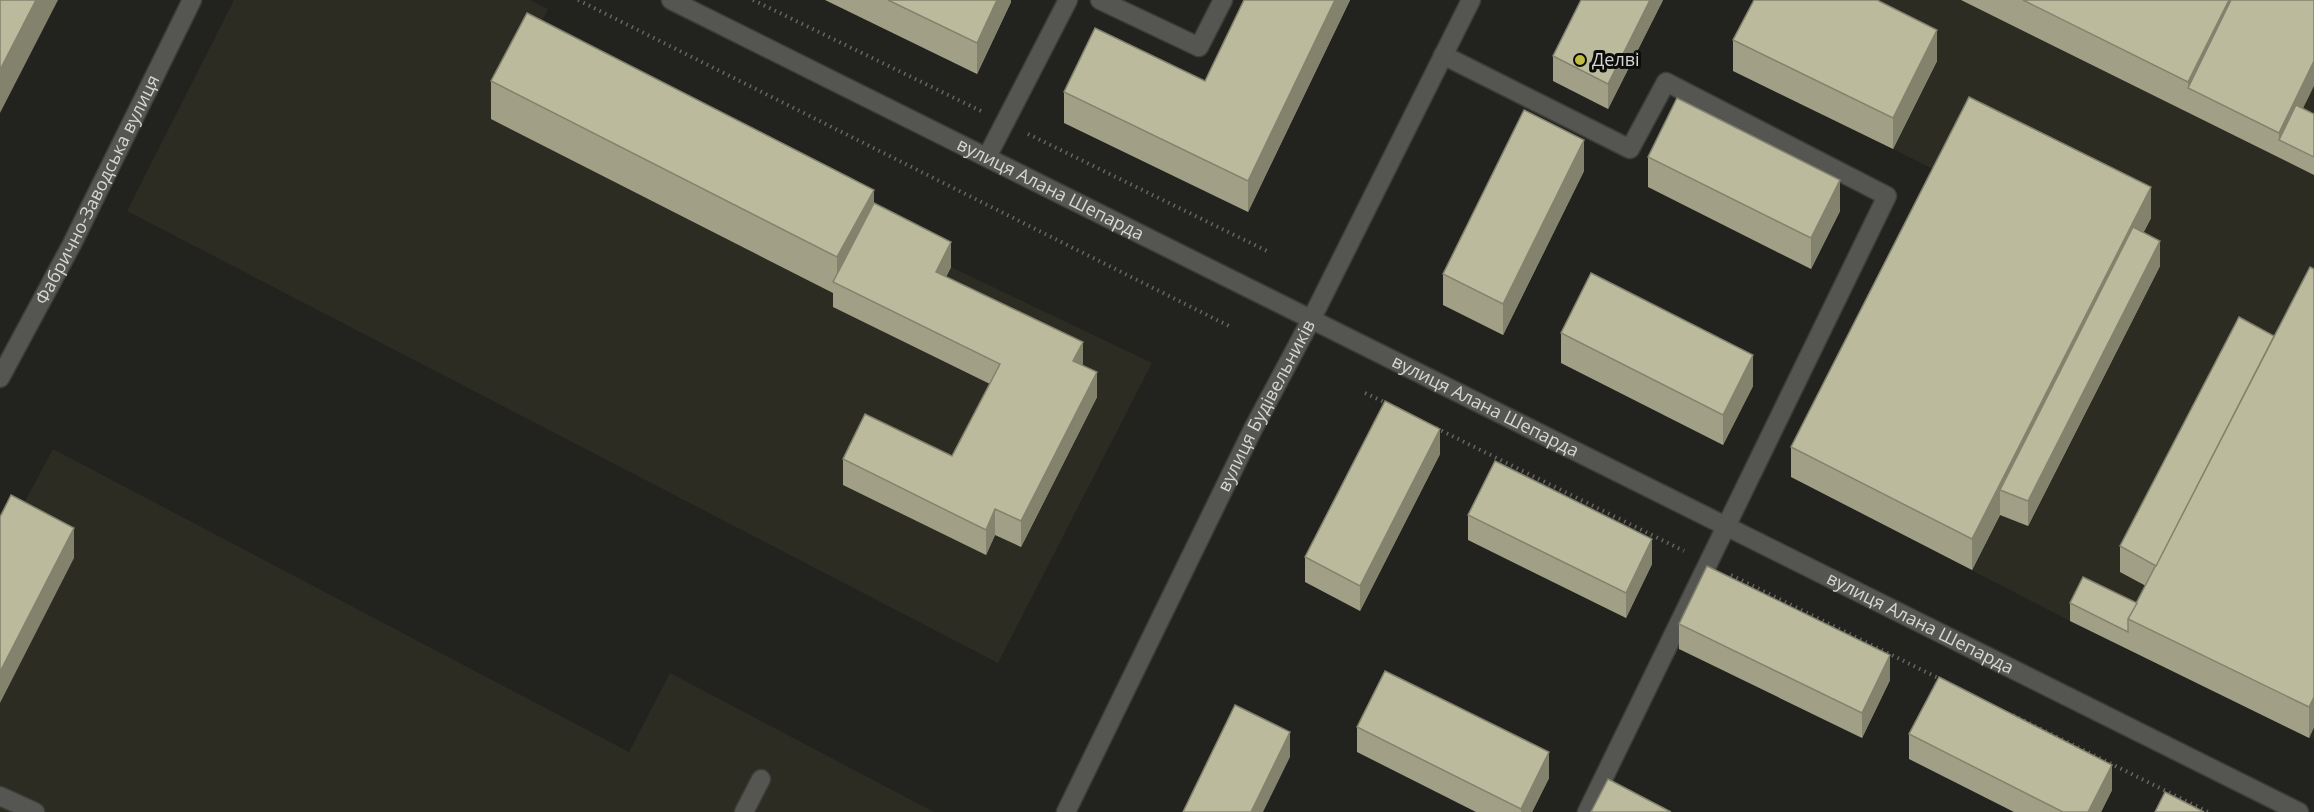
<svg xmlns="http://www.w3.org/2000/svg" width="2314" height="812" viewBox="0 0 2314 812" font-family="'Open Sans',sans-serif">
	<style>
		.built { fill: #2c2c22 }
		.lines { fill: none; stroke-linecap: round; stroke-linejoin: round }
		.minor-casing { stroke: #3c3c39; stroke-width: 21 }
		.path { stroke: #656562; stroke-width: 4; stroke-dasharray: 1.5 4.5; stroke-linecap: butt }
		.minor { stroke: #555551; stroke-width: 18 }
		.wall { fill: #a1a086 }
		.shaded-wall { fill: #83826d }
		.building { fill: #bbba9c; stroke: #83826d; stroke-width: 1.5 }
		.poi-dot { fill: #c2bd3f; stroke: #0c0c0a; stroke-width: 2 }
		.labels { text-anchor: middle; stroke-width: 6; stroke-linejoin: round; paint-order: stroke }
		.poi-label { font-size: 18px; fill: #d6d6d4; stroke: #0c0c0a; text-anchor: start }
		.street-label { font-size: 18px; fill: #d6d6d4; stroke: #0c0c0a }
	</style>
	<rect width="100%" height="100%" fill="#22221f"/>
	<g class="built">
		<path d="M234 0H530L548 9 527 51 951 267 1152 363 998 663 127 211Z"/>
		<path d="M1769 0H2314V740L2070 621 1791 477 1945 175 1893 149Z"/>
		<path d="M53 449 629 752 670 673 934 812H0V548Z"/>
	</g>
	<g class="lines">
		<defs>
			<g id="minor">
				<path id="s1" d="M671 0 2299 812"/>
				<path d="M1100 0 1199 47 1223 0"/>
				<path d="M1443 55 1630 149 1666 82 1887 196 1587 812"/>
				<path d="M987 157 1068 0"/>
				<path id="s2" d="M0 378 72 244 192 0"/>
				<path d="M0 796 35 812"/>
				<path d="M744 812 761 779"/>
				<path id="s3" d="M1066 812 1253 429 1312 318 1471 0"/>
			</g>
		</defs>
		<use href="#minor" class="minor-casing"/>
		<g class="path">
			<path d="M578 0 1229 326"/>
			<path d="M753 0 981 111"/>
			<path d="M1028 134 1267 251"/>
			<path d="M1365 393 1386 403"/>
			<path d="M1436 428 1684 551"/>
			<path d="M1731 575 1942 680"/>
			<path d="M2013 715 2208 812"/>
		</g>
		<use href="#minor" class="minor"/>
	</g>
	<g class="wall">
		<path d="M825 0H1011V2L977 74Z"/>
		<path d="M1244 0H1350L1248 212 1064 123V92L1205 81Z"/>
		<path d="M1663 0 1608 109 1553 81V56Z"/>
		<path d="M1961 0H2314L2303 109 2314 114V175Z"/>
		<path d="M1733 40 1937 61 1893 149 1733 71Z"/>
		<path d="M491 81 874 203 951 267 946 277 1083 366 1097 397 1021 547 995 535 986 555 843 485V459L952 456 990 384 833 307V293L491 119Z"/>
		<path d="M1648 157 1840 211 1811 269 1648 187Z"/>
		<path d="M1584 171 1503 335 1443 305V274Z"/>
		<path d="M2151 218 2143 233 2160 266 2028 526 2000 515 1972 570 1791 477V447Z"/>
		<path d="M2314 269V727L2309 738 2070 621V603H2137L2146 586 2120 572V546L2274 336Z"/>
		<path d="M1561 333 1753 386 1723 445 1561 363Z"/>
		<path d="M1440 454 1360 611 1305 582V557Z"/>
		<path d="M1468 515 1652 564 1626 618 1468 540Z"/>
		<path d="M1679 624 1890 680 1862 738 1679 649Z"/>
		<path d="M1357 727 1549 778 1532 812H1476L1357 752Z"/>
		<path d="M1909 734 2112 790 2101 812H2014L1909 759Z"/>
	</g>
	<g class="shaded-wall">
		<path d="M36 0H58L0 113V70Z"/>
		<path d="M997 0H1011V2L977 74V43Z"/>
		<path d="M1335 0H1350L1248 212V181Z"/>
		<path d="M1650 0H1663L1608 109V84Z"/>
		<path d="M2229 0H2244L2188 88V113V82Z"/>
		<path d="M1937 30V61L1893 149V118Z"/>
		<path d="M2314 61V86L2286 143 2279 140V158V133Z"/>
		<path d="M1584 140V171L1503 335V304Z"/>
		<path d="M1840 180V211L1811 269V238Z"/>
		<path d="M2151 187V218L2011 494 2000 490V515L1972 570V539Z"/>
		<path d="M874 190V228L837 284V257Z"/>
		<path d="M2160 241V266L2028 526V501Z"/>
		<path d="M951 242V267L936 297V272Z"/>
		<path d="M1083 342V367L1073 361Z"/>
		<path d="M1753 355V386L1723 445V415Z"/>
		<path d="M1097 372V397L1021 547V521Z"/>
		<path d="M1440 429V454L1360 611V586Z"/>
		<path d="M995 509V535L986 555V530Z"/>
		<path d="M74 528V558L0 703V672Z"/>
		<path d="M1652 539V564L1626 618V593Z"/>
		<path d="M1890 655V680L1862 738V713Z"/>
		<path d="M2314 697V727L2309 738V707Z"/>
		<path d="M1290 732V757L1263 812H1251Z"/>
		<path d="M1549 752V778L1532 812H1521V809Z"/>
		<path d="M2112 765V790L2101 812H2088Z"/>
	</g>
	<g class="building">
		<path d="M0 0H36L0 70Z"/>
		<path d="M888 0H997L977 43Z"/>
		<path d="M1244 0H1335L1248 181 1064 92 1095 28 1205 81Z"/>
		<path d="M1581 0H1650L1608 84 1553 56Z"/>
		<path d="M1754 0H1877L1937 30 1893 118 1733 40Z"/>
		<path d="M2023 0H2229L2188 82Z"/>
		<path d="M2231 0H2314V61L2279 133 2188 88Z"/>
		<path d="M527 13 874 190 837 257 491 81Z"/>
		<path d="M1969 97 2151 187 1972 539 1791 447Z"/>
		<path d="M1677 98 1840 180 1811 238 1648 157Z"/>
		<path d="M2296 105 2314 114V157L2279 140Z"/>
		<path d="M1524 110 1584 140 1503 304 1443 274Z"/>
		<path d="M874 203 951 242 936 272 1083 342 1073 361 1097 372 1021 521 995 509 986 530 843 459 865 414 952 456 1000 364 833 282Z"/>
		<path d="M2133 227 2160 241 2028 501 2000 490Z"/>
		<path d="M2310 267 2314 269V697L2309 707 2128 619Z"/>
		<path d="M1591 273 1753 355 1723 415 1561 333Z"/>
		<path d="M2239 317 2274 336 2156 566 2120 546Z"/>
		<path d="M1385 401 1440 429 1360 586 1305 557Z"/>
		<path d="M1495 461 1652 539 1626 593 1468 515Z"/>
		<path d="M11 495 74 528 0 672V517Z"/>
		<path d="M1707 566 1890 655 1862 713 1679 624Z"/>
		<path d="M2083 577 2137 603 2128 619V632L2070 603Z"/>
		<path d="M1385 671 1549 752 1521 809 1357 727Z"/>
		<path d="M1939 677 2112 765 2088 812H2063L1909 734Z"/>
		<path d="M1235 705 1290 732 1251 812H1183Z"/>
		<path d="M1608 779 1671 812H1591Z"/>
		<path d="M2165 792 2204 812H2155Z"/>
	</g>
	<circle class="poi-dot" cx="1580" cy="60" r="6"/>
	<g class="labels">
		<g class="poi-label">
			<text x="1592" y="66">Делві</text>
		</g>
		<g class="street-label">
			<text dy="6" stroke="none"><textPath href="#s2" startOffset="212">Фабрично-Заводська вулиця</textPath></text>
			<text dy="6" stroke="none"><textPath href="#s1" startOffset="424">вулиця Алана Шепарда</textPath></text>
			<text dy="6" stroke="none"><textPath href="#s3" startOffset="453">вулиця Будівельників</textPath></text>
			<text dy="6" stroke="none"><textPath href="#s1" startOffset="910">вулиця Алана Шепарда</textPath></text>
			<text dy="6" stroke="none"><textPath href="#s1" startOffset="1396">вулиця Алана Шепарда</textPath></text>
		</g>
	</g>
</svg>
